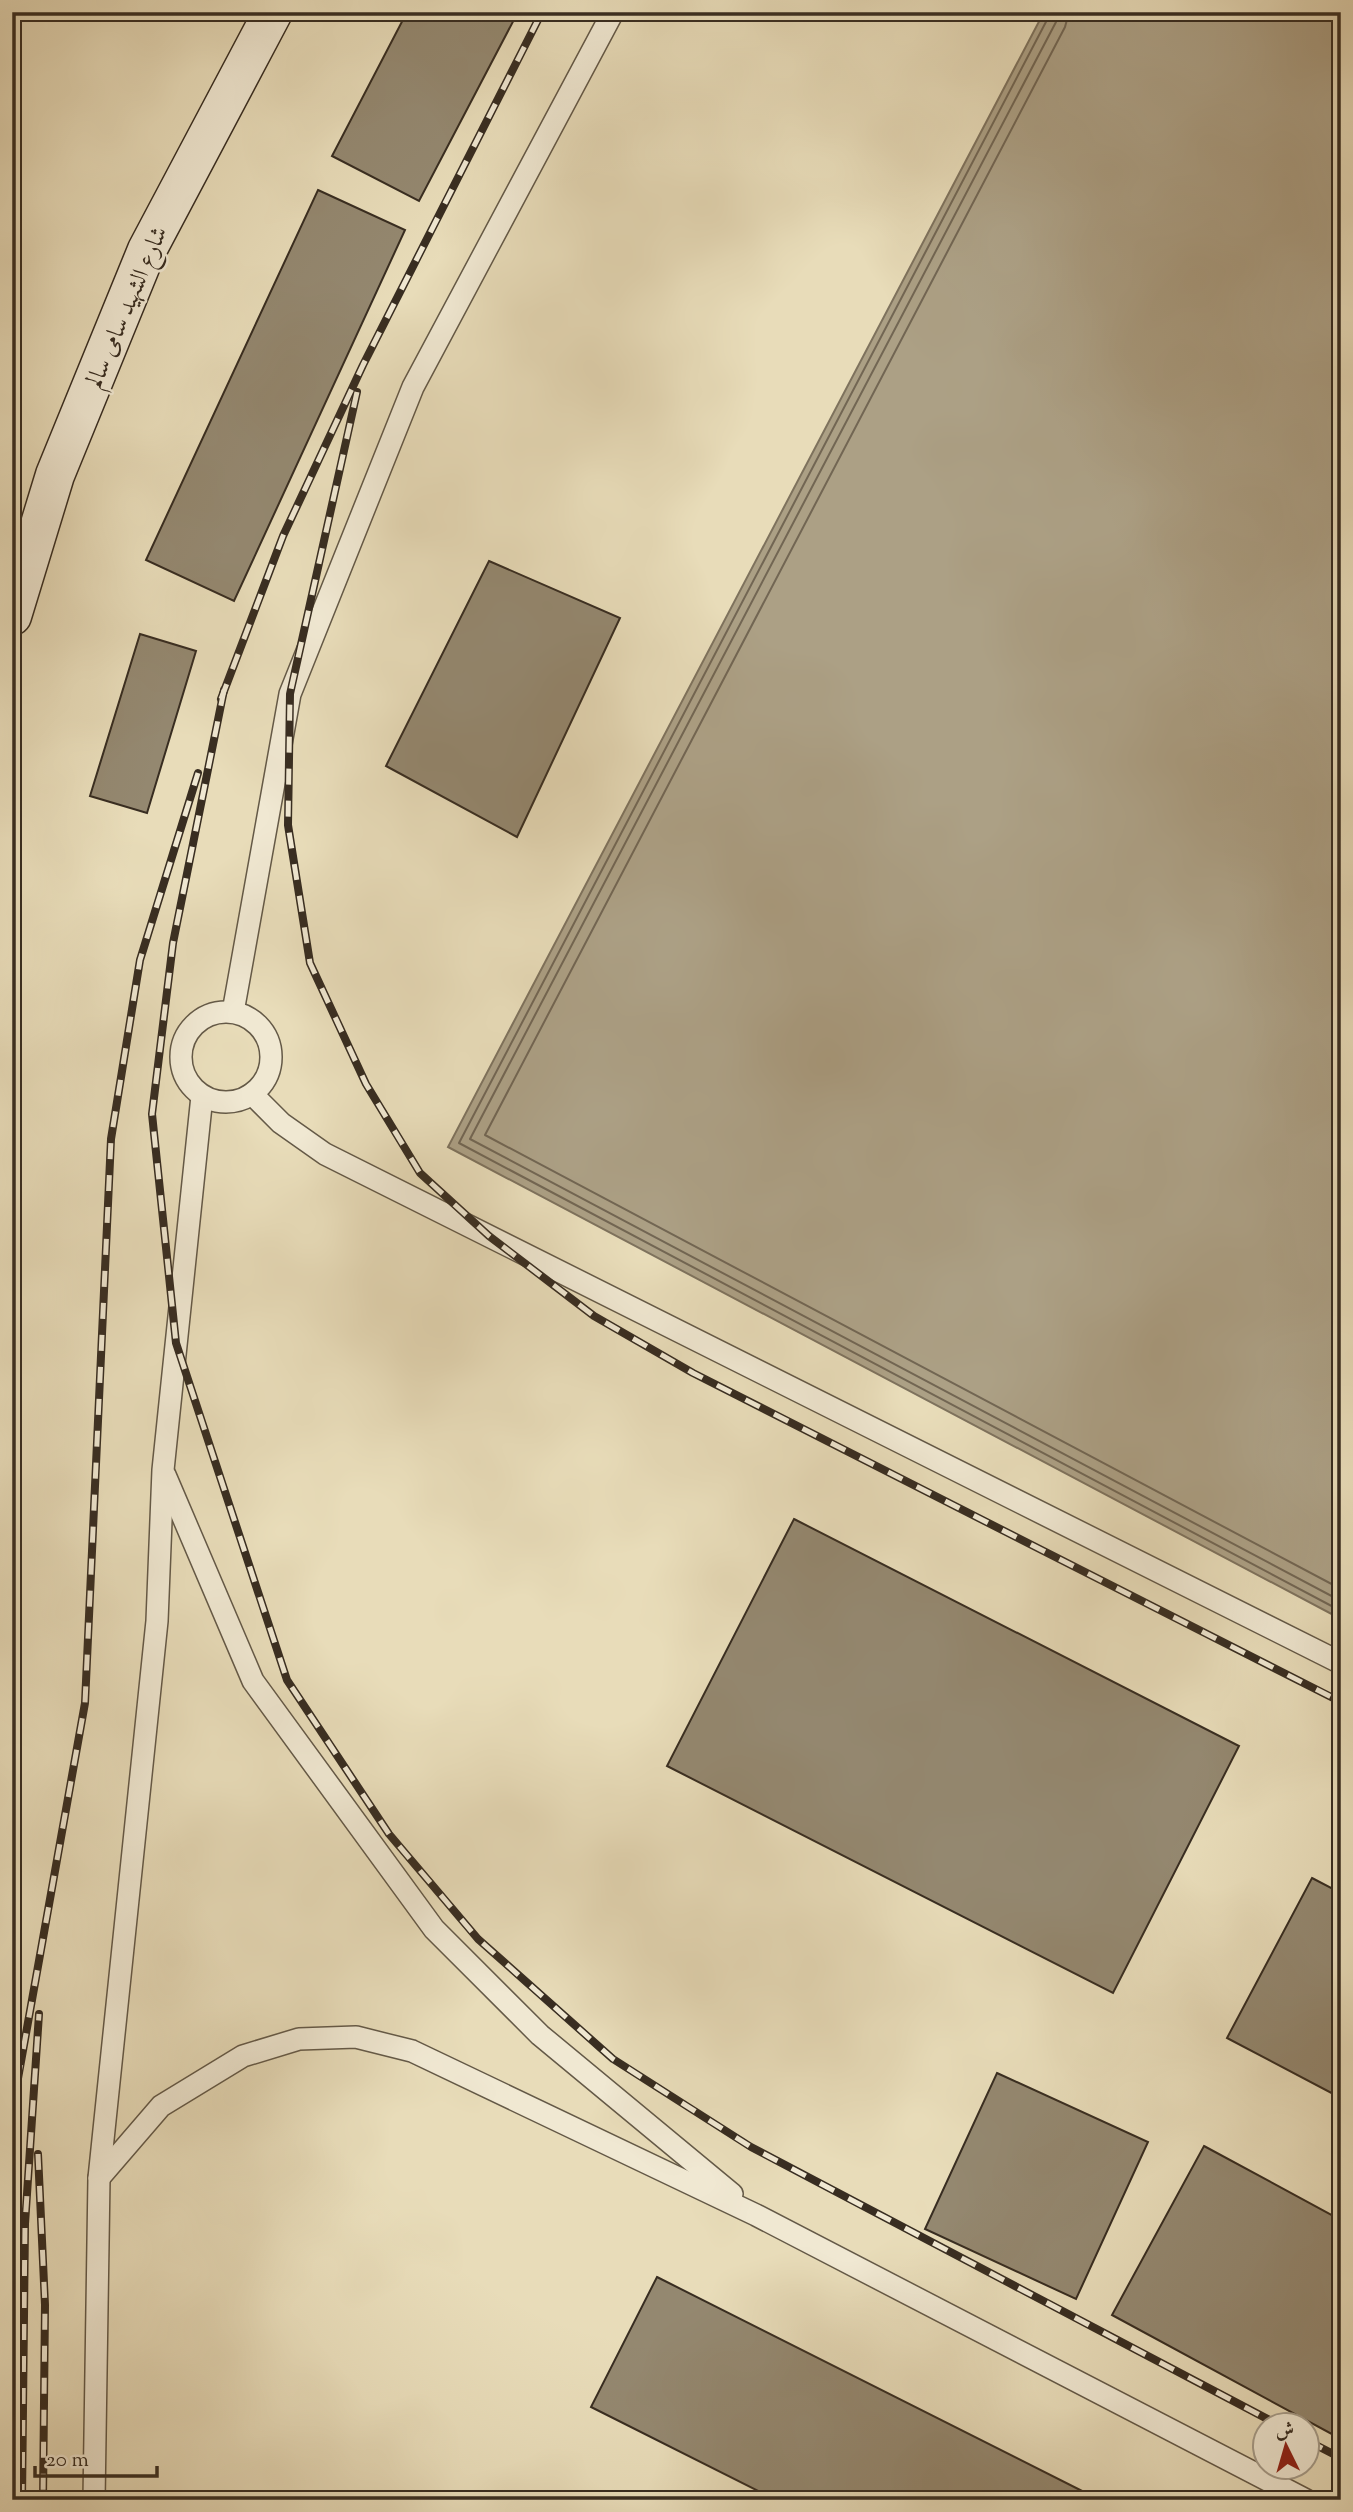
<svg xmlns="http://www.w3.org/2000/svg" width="1353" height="2512" viewBox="0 0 1353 2512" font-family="'Sorts Mill Goudy',Amiri,serif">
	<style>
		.water { fill: #aca085; stroke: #7e725d; stroke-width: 2 }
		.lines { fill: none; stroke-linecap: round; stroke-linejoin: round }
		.shore { stroke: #726653; stroke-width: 2 }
		.building { fill: #948870; stroke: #382d21; stroke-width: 2 }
		.service-casing { stroke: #645947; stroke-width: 24 }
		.secondary-casing { stroke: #382d21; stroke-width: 41 }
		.service { stroke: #f0e8d2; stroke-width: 21 }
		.secondary { stroke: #f0e8d2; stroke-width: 38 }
		.rail-casing { stroke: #382d21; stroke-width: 8 }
		.rail { stroke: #f0e8d2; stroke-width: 5; stroke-dasharray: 16; stroke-linecap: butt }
		.labels { text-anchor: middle; stroke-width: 5; stroke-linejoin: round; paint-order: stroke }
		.street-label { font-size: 24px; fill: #382d21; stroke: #f0e8d2 }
	</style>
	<rect width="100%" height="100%" fill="#e8dcb9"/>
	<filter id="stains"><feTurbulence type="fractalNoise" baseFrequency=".00286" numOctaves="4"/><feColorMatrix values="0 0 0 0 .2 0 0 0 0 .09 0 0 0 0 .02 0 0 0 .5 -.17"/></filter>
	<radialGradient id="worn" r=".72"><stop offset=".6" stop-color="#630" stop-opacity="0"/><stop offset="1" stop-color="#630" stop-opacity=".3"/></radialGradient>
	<path class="water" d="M1044 12H1341V1619L448 1147Z"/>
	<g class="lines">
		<g class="shore">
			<path d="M1049 12 1048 18 459 1143 1341 1611"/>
			<path d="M1058 12 1056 22 470 1139 1341 1601"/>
			<path d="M1069 12 1065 27 485 1135 1341 1589"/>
		</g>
	</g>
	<g class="building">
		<path d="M407 12H518L419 201 332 156Z"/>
		<path d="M318 190 405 230 234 601 146 560Z"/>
		<path d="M489 561 620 618 517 837 386 766Z"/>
		<path d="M140 634 196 651 147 813 90 796Z"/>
		<path d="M794 1519 1239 1746 1113 1993 667 1766Z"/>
		<path d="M1312 1878 1341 1893V2098L1227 2038Z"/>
		<path d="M997 2073 1148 2142 1076 2299 925 2229Z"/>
		<path d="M1204 2146 1341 2220V2439L1112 2315Z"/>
		<path d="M657 2277 1100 2500H776L591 2407Z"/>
	</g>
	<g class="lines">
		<defs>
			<g id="service">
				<path d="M233 1012 290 694 413 387 613 12"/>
				<circle cx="226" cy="1057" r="45"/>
				<path d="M252 1094 281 1123 325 1154 1341 1663"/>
				<path d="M165 1475 253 1681 434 1929 540 2035 732 2194"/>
				<path d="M99 2178 161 2106 243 2056 299 2039 356 2037 412 2051 756 2215 1306 2500"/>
				<path d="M94 2500 99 2178 157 1621 163 1470 202 1096"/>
			</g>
			<path id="secondary" d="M12 616 55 475 147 250 273 12"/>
		</defs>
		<use href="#service" class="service-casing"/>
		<use href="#secondary" class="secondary-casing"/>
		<use href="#service" class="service"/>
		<use href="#secondary" class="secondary"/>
		<defs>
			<g id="rail">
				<path d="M357 392 290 694 288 825 310 963 366 1084 420 1173 489 1236 594 1316 693 1373 1341 1702"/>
				<path d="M224 690 173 943 152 1114 176 1343 287 1680 389 1834 478 1939 613 2059 751 2147 1277 2424"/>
				<path d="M221 699 283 536 363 365 542 12"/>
				<path d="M12 2112 85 1703 111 1139 140 960 198 773"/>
				<path d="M38 2154 45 2305 43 2500"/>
				<path d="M1308 2441 1341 2458"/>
				<path d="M22 2500 25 2224 39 2014"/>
			</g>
		</defs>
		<use href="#rail" class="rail-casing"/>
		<use href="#rail" class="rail"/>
	</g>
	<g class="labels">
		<g class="street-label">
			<text transform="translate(126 307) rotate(-67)" y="8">شارع الشهيد سامى سالم</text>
		</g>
	</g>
	<rect width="1353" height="2512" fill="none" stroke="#e8dcb9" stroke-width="42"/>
	<rect x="14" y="14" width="1325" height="2484" fill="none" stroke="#382d21" stroke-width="3.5"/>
	<rect x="21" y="21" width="1311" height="2470" fill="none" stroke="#382d21" stroke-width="2"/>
	<g transform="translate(1286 2446) rotate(355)"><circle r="33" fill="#f0e8d2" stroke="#a69d8b" stroke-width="2"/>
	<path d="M0-5L12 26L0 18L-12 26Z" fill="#8f2418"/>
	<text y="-10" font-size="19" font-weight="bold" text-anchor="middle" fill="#382d21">ش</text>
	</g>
	<path d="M35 2466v10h122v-10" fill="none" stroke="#382d21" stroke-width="3.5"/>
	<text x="46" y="2466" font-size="21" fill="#382d21" stroke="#f0e8d2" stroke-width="5" paint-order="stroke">20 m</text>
	<rect width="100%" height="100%" filter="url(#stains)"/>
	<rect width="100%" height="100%" fill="url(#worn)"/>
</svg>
